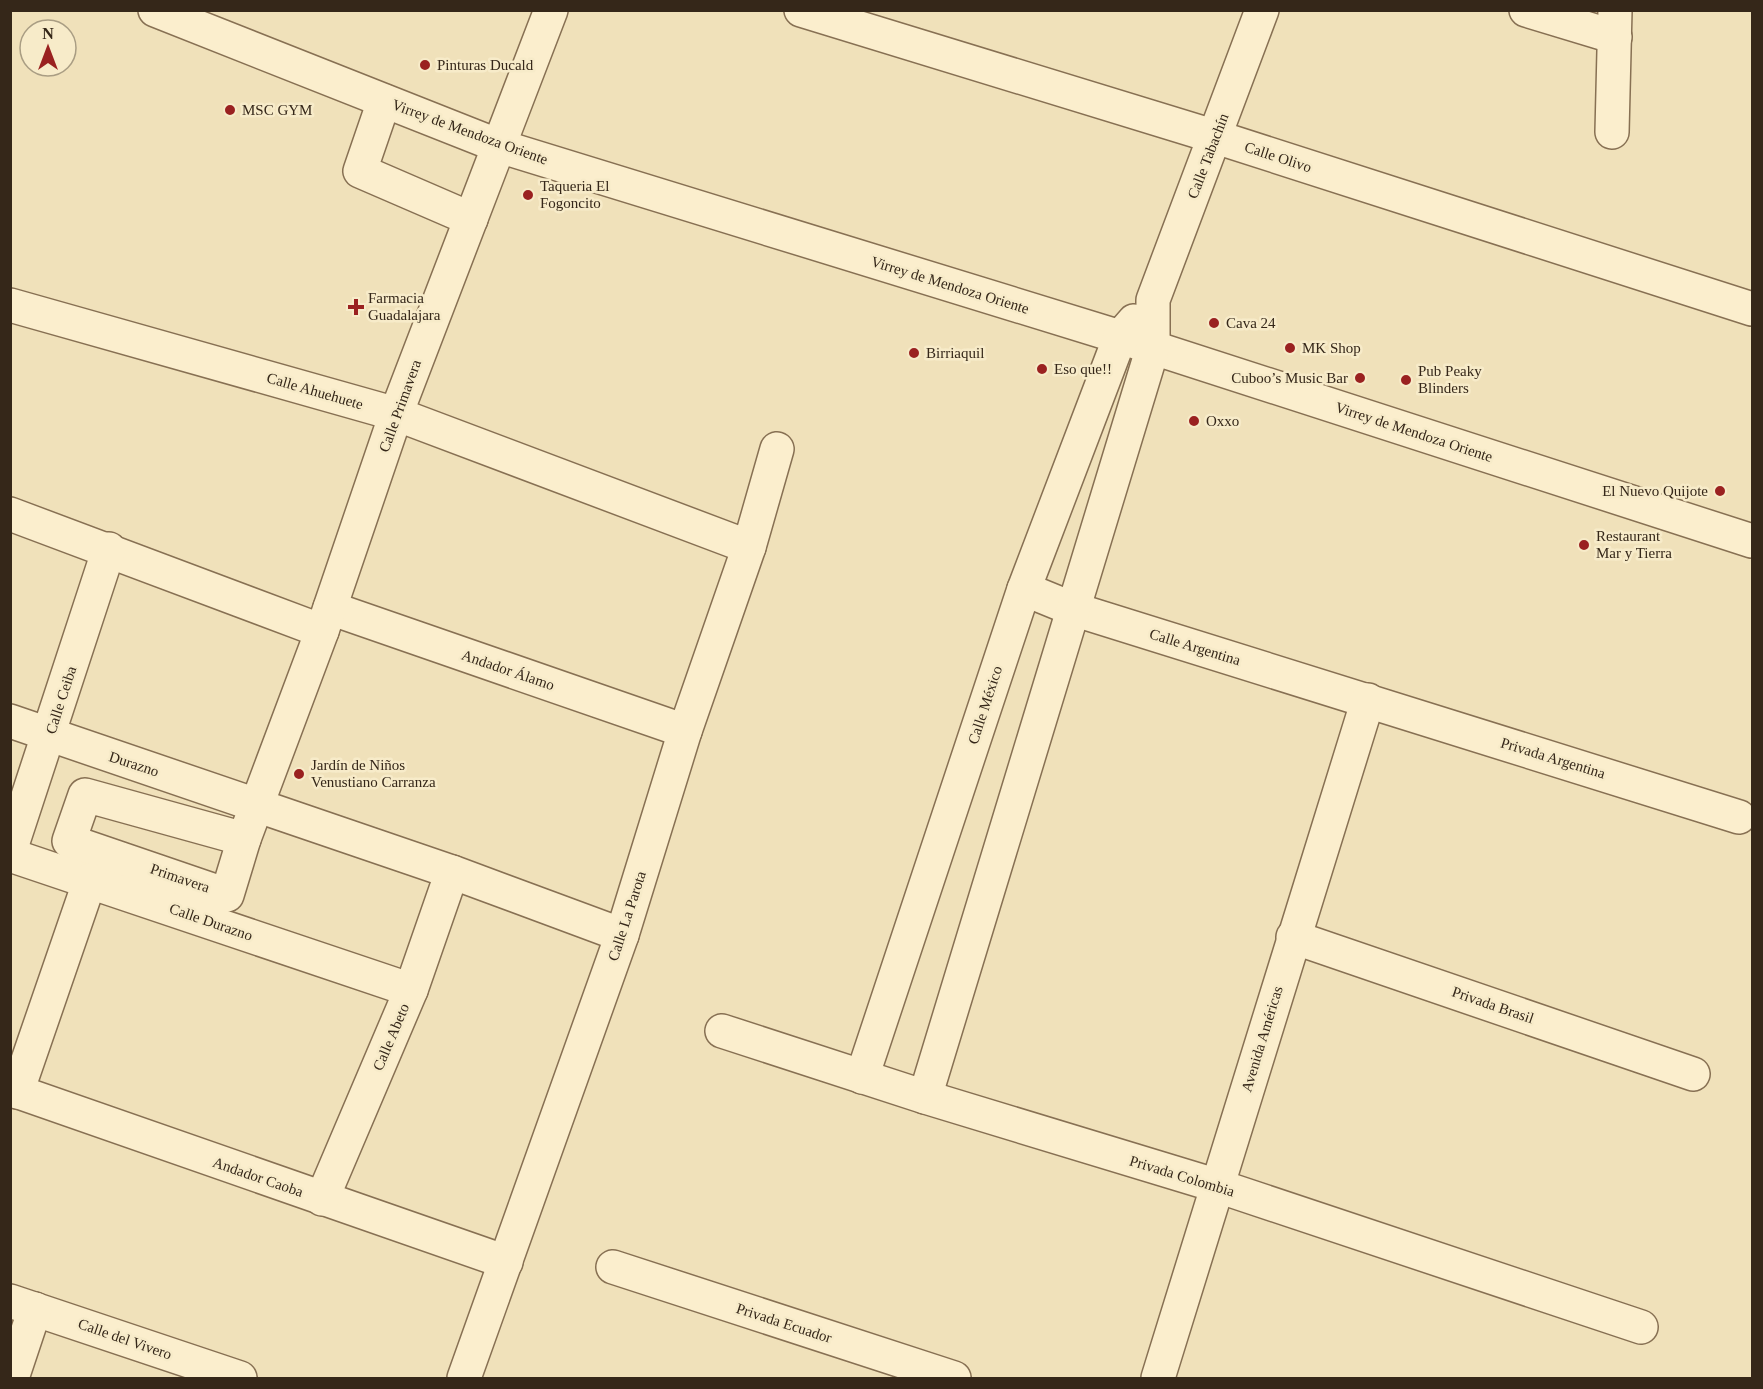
<svg xmlns="http://www.w3.org/2000/svg" width="1763" height="1389" viewBox="0 0 1763 1389" font-family="'Times New Roman',serif">
	<style>
		.lines { fill: none; stroke-linecap: round; stroke-linejoin: round }
		.minor-casing { stroke: #877053; stroke-width: 36 }
		.minor { stroke: #fbeecd; stroke-width: 33 }
		.poi-dot { fill: #9a2120; stroke: #f7ebc9; stroke-width: 2 }
		.labels { text-anchor: middle; stroke-width: 5; stroke-linejoin: round; paint-order: stroke }
		.poi-label { font-size: 15px; fill: #352719; stroke: #f7ebc9; text-anchor: start }
		.street-label { font-size: 15px; fill: #352719; stroke: #f7ebc9 }
	</style>
	<rect width="100%" height="100%" fill="#f0e1ba"/>
	<g class="lines">
		<defs>
			<g id="minor">
				<path d="M155 10 499 146 1120 337 1752 541"/>
				<path d="M801 10 1216 137 1752 309"/>
				<path d="M1526 10 1615 37"/>
				<path d="M384 101 360 171 471 219"/>
				<path d="M1612 132 1615 10"/>
				<path d="M10 305 396 414 749 547"/>
				<path d="M10 514 322 631"/>
				<path d="M1024 589 1073 609 1739 817"/>
				<path d="M330 608 685 731"/>
				<path d="M10 721 452 872 622 935"/>
				<path d="M85 795 244 839 227 895 69 841Z"/>
				<path d="M244 839 322 631 396 414 551 10"/>
				<path d="M10 851 109 549"/>
				<path d="M10 855 411 990"/>
				<path d="M1293 937 1693 1074"/>
				<path d="M722 1031 925 1097 1218 1186 1641 1327"/>
				<path d="M862 1077 1024 589 1120 337 1134 321"/>
				<path d="M10 1089 506 1262"/>
				<path d="M17 1092 90 880"/>
				<path d="M925 1097 1153 347V300L1262 10"/>
				<path d="M322 1199 411 990 452 872"/>
				<path d="M613 1267 954 1378"/>
				<path d="M10 1301 240 1378"/>
				<path d="M12 1378 35 1309"/>
				<path d="M464 1378 622 935 685 731 749 547 777 449"/>
				<path d="M1158 1378 1368 700"/>
			</g>
		</defs>
		<use href="#minor" class="minor-casing"/>
		<use href="#minor" class="minor"/>
	</g>
	<g class="poi-dot">
		<circle cx="425" cy="65" r="6"/>
		<circle cx="230" cy="110" r="6"/>
		<circle cx="528" cy="195" r="6"/>
		<path d="M353 298h6v6h6v6h-6v6h-6v-6h-6v-6h6z"/>
		<circle cx="1214" cy="323" r="6"/>
		<circle cx="1290" cy="348" r="6"/>
		<circle cx="914" cy="353" r="6"/>
		<circle cx="1042" cy="369" r="6"/>
		<circle cx="1360" cy="378" r="6"/>
		<circle cx="1406" cy="380" r="6"/>
		<circle cx="1194" cy="421" r="6"/>
		<circle cx="1720" cy="491" r="6"/>
		<circle cx="1584" cy="545" r="6"/>
		<circle cx="299" cy="774" r="6"/>
	</g>
	<g class="labels">
		<g class="poi-label">
			<text x="437" y="70">Pinturas Ducald</text>
			<text x="242" y="115">MSC GYM</text>
			<text x="540" y="191">Taqueria El<tspan x="540" dy="17">Fogoncito</tspan></text>
			<text x="368" y="303">Farmacia<tspan x="368" dy="17">Guadalajara</tspan></text>
			<text x="1226" y="328">Cava 24</text>
			<text x="1302" y="353">MK Shop</text>
			<text x="926" y="358">Birriaquil</text>
			<text x="1054" y="374">Eso que!!</text>
			<text x="1418" y="376">Pub Peaky<tspan x="1418" dy="17">Blinders</tspan></text>
			<text x="1348" y="383" text-anchor="end">Cuboo’s Music Bar</text>
			<text x="1206" y="426">Oxxo</text>
			<text x="1708" y="496" text-anchor="end">El Nuevo Quijote</text>
			<text x="1596" y="541">Restaurant<tspan x="1596" dy="17">Mar y Tierra</tspan></text>
			<text x="311" y="770">Jardín de Niños<tspan x="311" dy="17">Venustiano Carranza</tspan></text>
		</g>
		<g class="street-label">
			<text transform="translate(470 132) rotate(20)" y="5">Virrey de Mendoza Oriente</text>
			<text transform="translate(1208 156) rotate(-69)" y="5">Calle Tabachín</text>
			<text transform="translate(1278 157) rotate(18)" y="5">Calle Olivo</text>
			<text transform="translate(950 285) rotate(17)" y="5">Virrey de Mendoza Oriente</text>
			<text transform="translate(315 391) rotate(16)" y="5">Calle Ahuehuete</text>
			<text transform="translate(400 406) rotate(-70)" y="5">Calle Primavera</text>
			<text transform="translate(1414 432) rotate(18)" y="5">Virrey de Mendoza Oriente</text>
			<text transform="translate(1195 647) rotate(17)" y="5">Calle Argentina</text>
			<text transform="translate(508 670) rotate(19)" y="5">Andador Álamo</text>
			<text transform="translate(61 700) rotate(-72)" y="5">Calle Ceiba</text>
			<text transform="translate(985 705) rotate(-72)" y="5">Calle México</text>
			<text transform="translate(1553 758) rotate(17)" y="5">Privada Argentina</text>
			<text transform="translate(134 764) rotate(18)" y="5">Durazno</text>
			<text transform="translate(180 878) rotate(19)" y="5">Primavera</text>
			<text transform="translate(627 916) rotate(-72)" y="5">Calle La Parota</text>
			<text transform="translate(211 922) rotate(19)" y="5">Calle Durazno</text>
			<text transform="translate(1493 1005) rotate(19)" y="5">Privada Brasil</text>
			<text transform="translate(391 1037) rotate(-67)" y="5">Calle Abeto</text>
			<text transform="translate(1262 1039) rotate(-73)" y="5">Avenida Américas</text>
			<text transform="translate(1182 1176) rotate(17)" y="5">Privada Colombia</text>
			<text transform="translate(258 1177) rotate(19)" y="5">Andador Caoba</text>
			<text transform="translate(784 1323) rotate(18)" y="5">Privada Ecuador</text>
			<text transform="translate(125 1339) rotate(19)" y="5">Calle del Vivero</text>
		</g>
	</g>
	<rect width="1763" height="1389" fill="none" stroke="#352719" stroke-width="24"/>
	<g transform="translate(48 48)"><circle r="28" fill="#f7ebc9" stroke="#a99d83" stroke-width="1.5"/>
	<path d="M0-4.5L10 22L0 15L-10 22Z" fill="#9a2120"/>
	<text y="-9" font-size="16" font-weight="bold" text-anchor="middle" fill="#352719">N</text>
	</g>
</svg>
